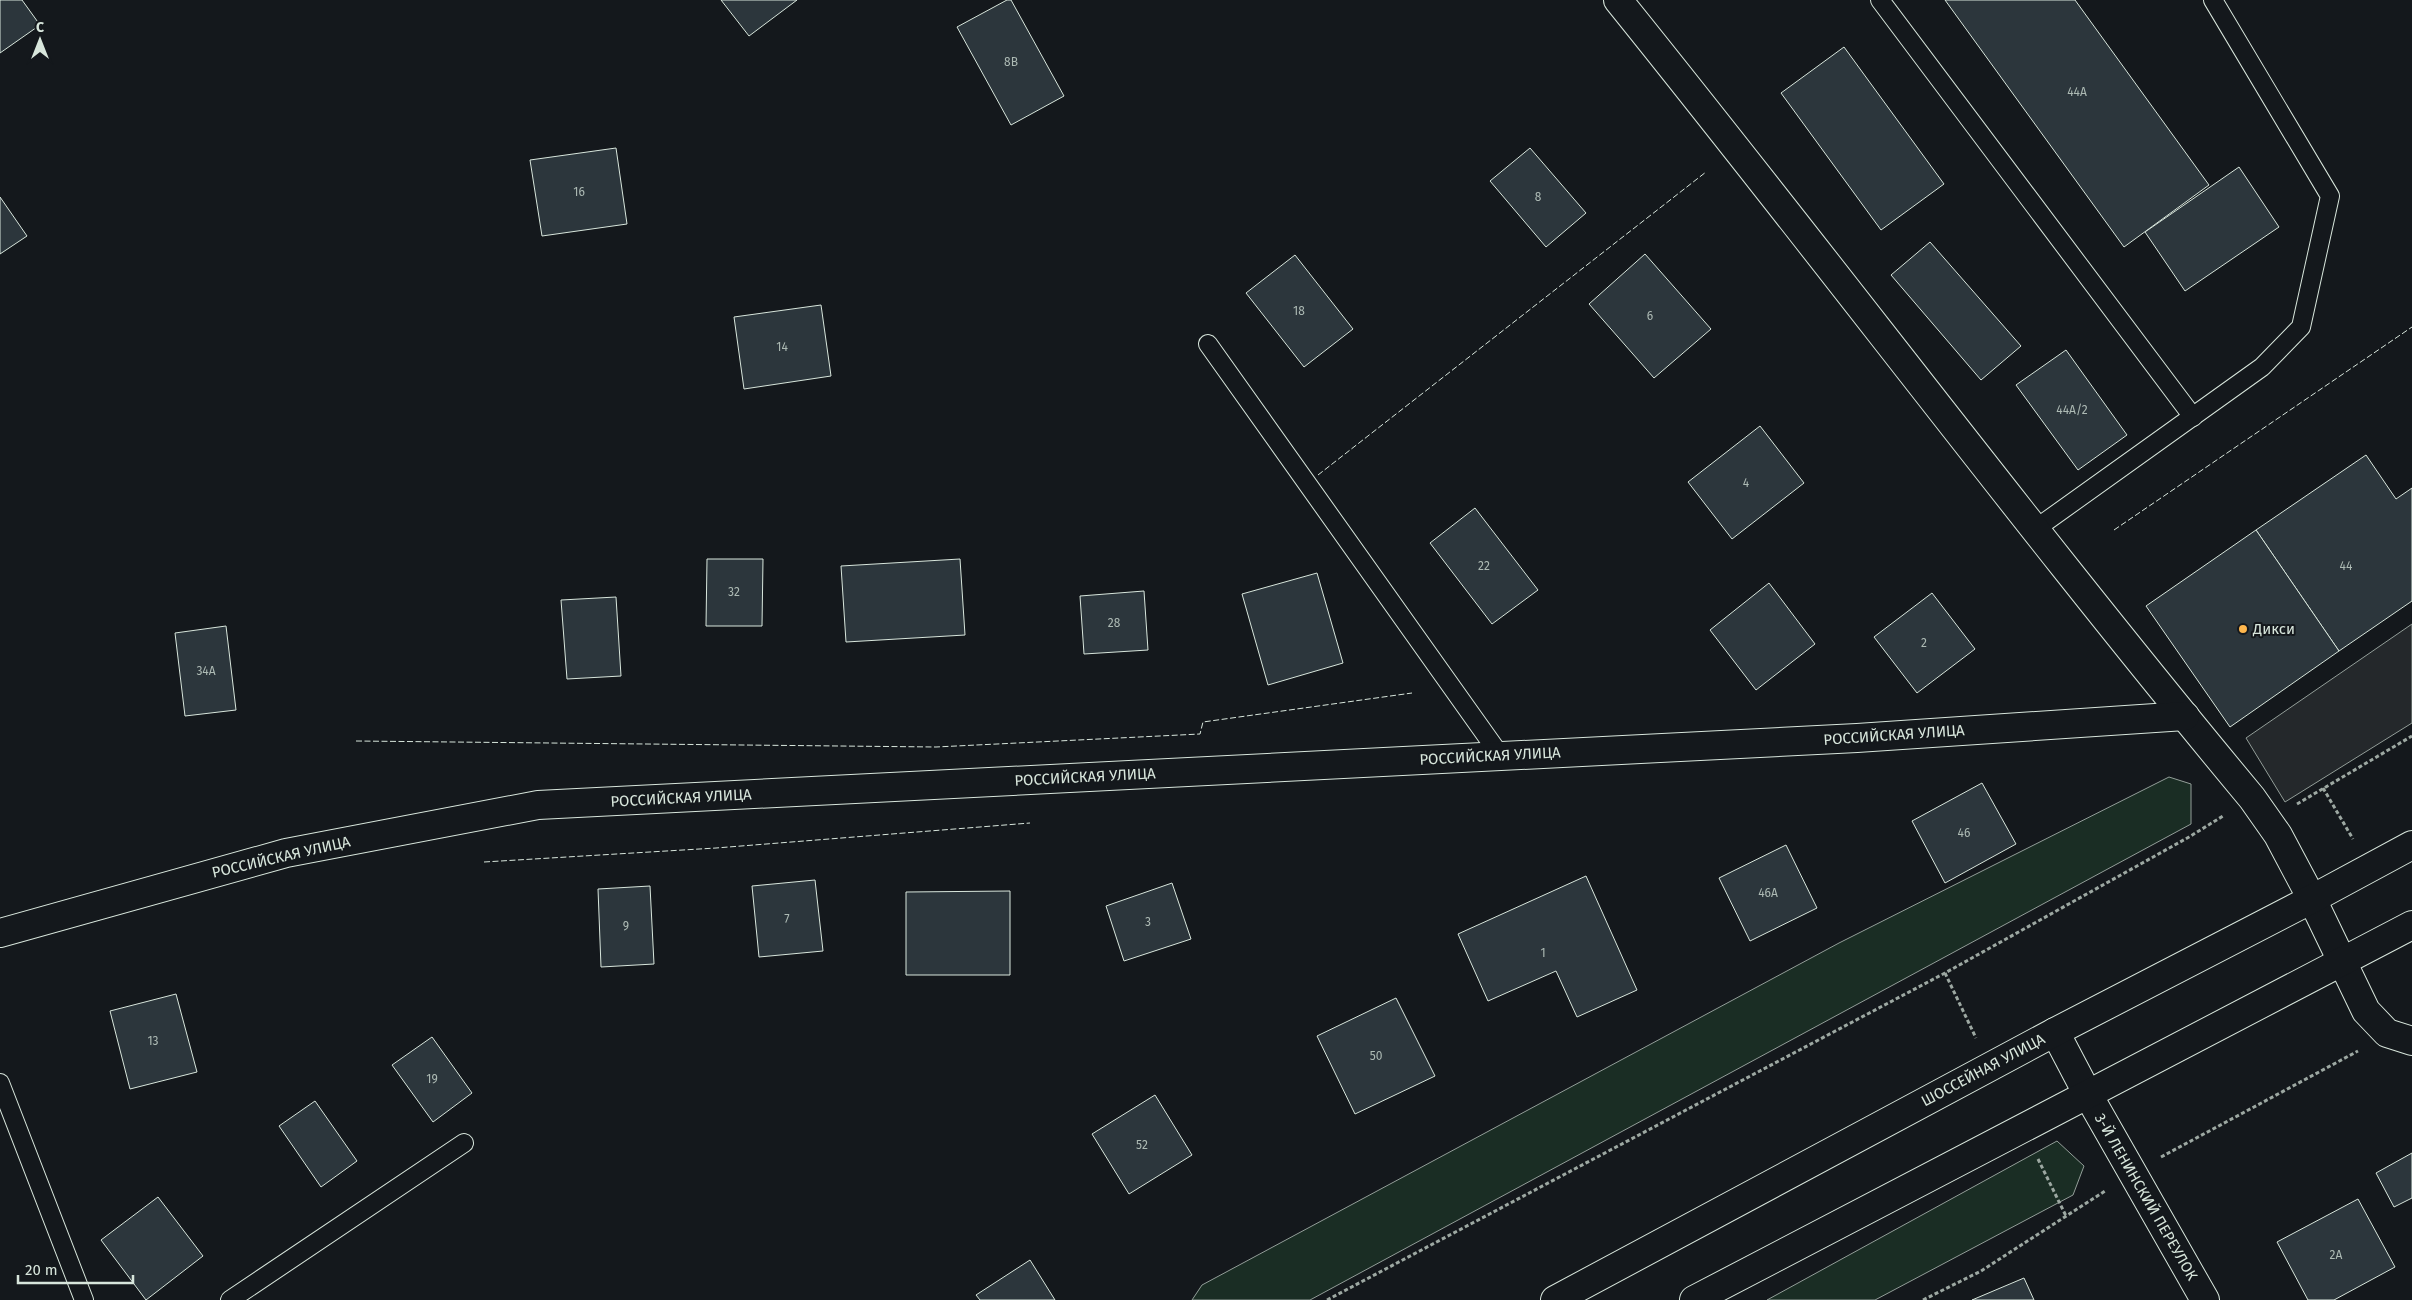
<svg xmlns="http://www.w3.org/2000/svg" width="2412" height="1300" viewBox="0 0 2412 1300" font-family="'Fira Sans',sans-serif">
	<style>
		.green { fill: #1a2d24; stroke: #939e99 }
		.parking { fill: #24282b; stroke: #939e99 }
		.building { fill: #2c363c; stroke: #d8e6dc }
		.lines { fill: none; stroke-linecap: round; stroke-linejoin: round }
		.service-casing { stroke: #d8e6dc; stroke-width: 20 }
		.minor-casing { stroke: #d8e6dc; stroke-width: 30 }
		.primary-casing { stroke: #d8e6dc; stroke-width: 30 }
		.path { stroke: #9da8a2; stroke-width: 3; stroke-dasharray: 4 2.5; stroke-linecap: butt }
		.service { stroke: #14181c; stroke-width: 18 }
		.minor { stroke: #14181c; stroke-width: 28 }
		.primary { stroke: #14181c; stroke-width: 28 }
		.fence { stroke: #d8e6dc; stroke-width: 1; stroke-dasharray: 6 2.5; stroke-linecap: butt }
		.poi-dot { fill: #ffb74d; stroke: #14181c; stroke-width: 2 }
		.labels { text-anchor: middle; stroke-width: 4; stroke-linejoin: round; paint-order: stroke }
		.number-label { font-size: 12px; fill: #adbab4 }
		.poi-label { font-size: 15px; fill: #d8e6dc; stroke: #14181c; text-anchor: start }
		.street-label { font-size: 15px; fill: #d8e6dc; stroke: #14181c }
	</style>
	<rect width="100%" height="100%" fill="#14181c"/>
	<g class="green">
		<path d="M2169 777 2191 784V824L1310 1300H1192L1202 1285 1839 943Z"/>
		<path d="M2057 1141 2084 1166 2073 1195 1875 1300H1767Z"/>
	</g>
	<path class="parking" d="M2412 624V723L2285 802 2246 738Z"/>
	<g class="building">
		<path d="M0 0H22L40 25 0 53Z"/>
		<path d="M721 0H797L749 36Z"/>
		<path d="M1007 0H1011L1064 96 1011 125 957 27Z"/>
		<path d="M1945 0H2075L2209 185 2124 247Z"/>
		<path d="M1844 47 1944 184 1881 230 1781 93Z"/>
		<path d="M616 148 627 224 542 236 530 160Z"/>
		<path d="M1530 148 1586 213 1546 247 1490 181Z"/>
		<path d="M2239 167 2279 227 2185 291 2145 232Z"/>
		<path d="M0 197 27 236 0 254Z"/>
		<path d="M1930 242 2021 346 1981 380 1891 275Z"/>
		<path d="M1645 254 1711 329 1654 378 1589 304Z"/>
		<path d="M1295 255 1353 329 1304 367 1246 293Z"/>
		<path d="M821 305 831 376 744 389 734 317Z"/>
		<path d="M2066 350 2127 435 2078 470 2016 385Z"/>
		<path d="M1760 426 1804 483 1732 539 1688 482Z"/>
		<path d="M2366 455 2396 499 2412 488V601L2339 651 2256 530Z"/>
		<path d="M1475 508 1538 590 1492 624 1430 543Z"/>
		<path d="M2256 530 2339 651 2230 727 2146 606Z"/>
		<path d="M707 559H763L762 626H706Z"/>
		<path d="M960 559 965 635 846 642 841 566Z"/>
		<path d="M1317 573 1343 663 1268 685 1242 594Z"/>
		<path d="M1769 583 1815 644 1756 690 1710 630Z"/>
		<path d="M1144 591 1148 650 1084 654 1080 596Z"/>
		<path d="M1932 593 1975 649 1917 693 1874 637Z"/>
		<path d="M616 597 621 676 567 679 561 600Z"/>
		<path d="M226 626 236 710 185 716 175 633Z"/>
		<path d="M1982 783 2016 844 1945 883 1912 821Z"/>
		<path d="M1786 845 1817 908 1750 941 1719 878Z"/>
		<path d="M1586 876 1637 990 1577 1017 1556 971 1488 1001 1458 934Z"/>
		<path d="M815 880 823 951 759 957 752 886Z"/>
		<path d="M1172 883 1191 939 1124 961 1106 906Z"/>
		<path d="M650 886 654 964 601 967 598 889Z"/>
		<path d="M1010 891V975H906V892Z"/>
		<path d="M176 994 197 1072 130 1089 110 1011Z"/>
		<path d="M1396 998 1435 1076 1355 1114 1317 1036Z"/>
		<path d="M432 1037 472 1093 433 1122 392 1065Z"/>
		<path d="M1155 1095 1192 1155 1129 1194 1092 1134Z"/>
		<path d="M315 1101 357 1161 321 1187 279 1126Z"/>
		<path d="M2412 1153V1198L2394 1207 2376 1173Z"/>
		<path d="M158 1197 203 1256 146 1300 101 1240Z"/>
		<path d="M2358 1199 2395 1267 2334 1300H2308L2277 1242Z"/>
		<path d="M1030 1260 1055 1300H980L976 1295Z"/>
		<path d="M2024 1278 2034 1300H1972Z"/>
	</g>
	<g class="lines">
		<defs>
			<g id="service">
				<path d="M1880 0 2193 417"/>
				<path d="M1208 344 1500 755"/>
				<path d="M2034 530 2262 367 2301 327 2330 196 2213 0"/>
				<path d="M0 1083 84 1300"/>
				<path d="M230 1300 464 1143"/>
			</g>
			<g id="minor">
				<path d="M1618 0C1831 264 2034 536 2252 798L2278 835 2312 899 2366 1011 2387 1033 2412 1041"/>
				<path d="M0 933 286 853 538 805 1857 738 2185 716"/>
				<path d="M2055 1032 2087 1093 2205 1300"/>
			</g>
			<g id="primary">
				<path d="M1555 1300 2055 1032 2312 899 2412 845"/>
				<path d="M1694 1300 2412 925"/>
			</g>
		</defs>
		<use href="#service" class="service-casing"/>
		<use href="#minor" class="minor-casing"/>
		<use href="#primary" class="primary-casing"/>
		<g class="path">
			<path d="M2323 788 2353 839"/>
			<path d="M2297 804 2412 736"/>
			<path d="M1945 973 1976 1038"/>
			<path d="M2161 1157 2358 1051"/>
			<path d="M2038 1159 2066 1216"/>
			<path d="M1327 1300 1945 973 2189 837 2223 816"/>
			<path d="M1923 1300 1981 1271 2105 1191"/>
		</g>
		<use href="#service" class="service"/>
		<use href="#minor" class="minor"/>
		<use href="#primary" class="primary"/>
		<g class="fence">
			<path d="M1318 475 1706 172"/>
			<path d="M2114 530 2412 327"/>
			<path d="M356 741 936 747 1200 734 1203 722 1412 693"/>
			<path d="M484 862 716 848 1030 823"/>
		</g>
	</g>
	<circle class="poi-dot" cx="2243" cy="629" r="5"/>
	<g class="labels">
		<g class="number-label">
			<text x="1011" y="66">8В</text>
			<text x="2077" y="96">44А</text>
			<text x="579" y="196">16</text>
			<text x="1538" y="201">8</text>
			<text x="1299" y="315">18</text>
			<text x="1650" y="320">6</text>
			<text x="782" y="351">14</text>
			<text x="2072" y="414">44А/2</text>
			<text x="1746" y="487">4</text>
			<text x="1484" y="570">22</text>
			<text x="2346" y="570">44</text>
			<text x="734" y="596">32</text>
			<text x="1114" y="627">28</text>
			<text x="1924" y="647">2</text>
			<text x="206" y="675">34А</text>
			<text x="1964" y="837">46</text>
			<text x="1768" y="897">46А</text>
			<text x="787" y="923">7</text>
			<text x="1148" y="926">3</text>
			<text x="626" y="930">9</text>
			<text x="1543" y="957">1</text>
			<text x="153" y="1045">13</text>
			<text x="1376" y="1060">50</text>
			<text x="432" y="1083">19</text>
			<text x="1142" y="1149">52</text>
			<text x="2336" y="1259">2А</text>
		</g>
		<g class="poi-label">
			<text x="2253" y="634">Дикси</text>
		</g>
		<g class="street-label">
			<text transform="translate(1894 735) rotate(-4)" y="5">РОССИЙСКАЯ УЛИЦА</text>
			<text transform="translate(1490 756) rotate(-3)" y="5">РОССИЙСКАЯ УЛИЦА</text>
			<text transform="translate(1085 777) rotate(-3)" y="5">РОССИЙСКАЯ УЛИЦА</text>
			<text transform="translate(681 798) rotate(-3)" y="5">РОССИЙСКАЯ УЛИЦА</text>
			<text transform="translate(281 857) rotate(-13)" y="5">РОССИЙСКАЯ УЛИЦА</text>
			<text transform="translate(1983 1070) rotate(-28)" y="5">ШОССЕЙНАЯ УЛИЦА</text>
			<text transform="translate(2146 1197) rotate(60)" y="5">3-Й ЛЕНИНСКИЙ ПЕРЕУЛОК</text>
		</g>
	</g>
	<g transform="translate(40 40)" stroke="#14181c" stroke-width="4" paint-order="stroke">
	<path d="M0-4L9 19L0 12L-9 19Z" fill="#d8e6dc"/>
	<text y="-8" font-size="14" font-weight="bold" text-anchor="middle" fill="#d8e6dc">С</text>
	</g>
	<path d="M18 1275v8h115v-8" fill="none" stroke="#d8e6dc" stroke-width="2.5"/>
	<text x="25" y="1275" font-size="15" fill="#d8e6dc" stroke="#14181c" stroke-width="4" paint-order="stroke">20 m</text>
</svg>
